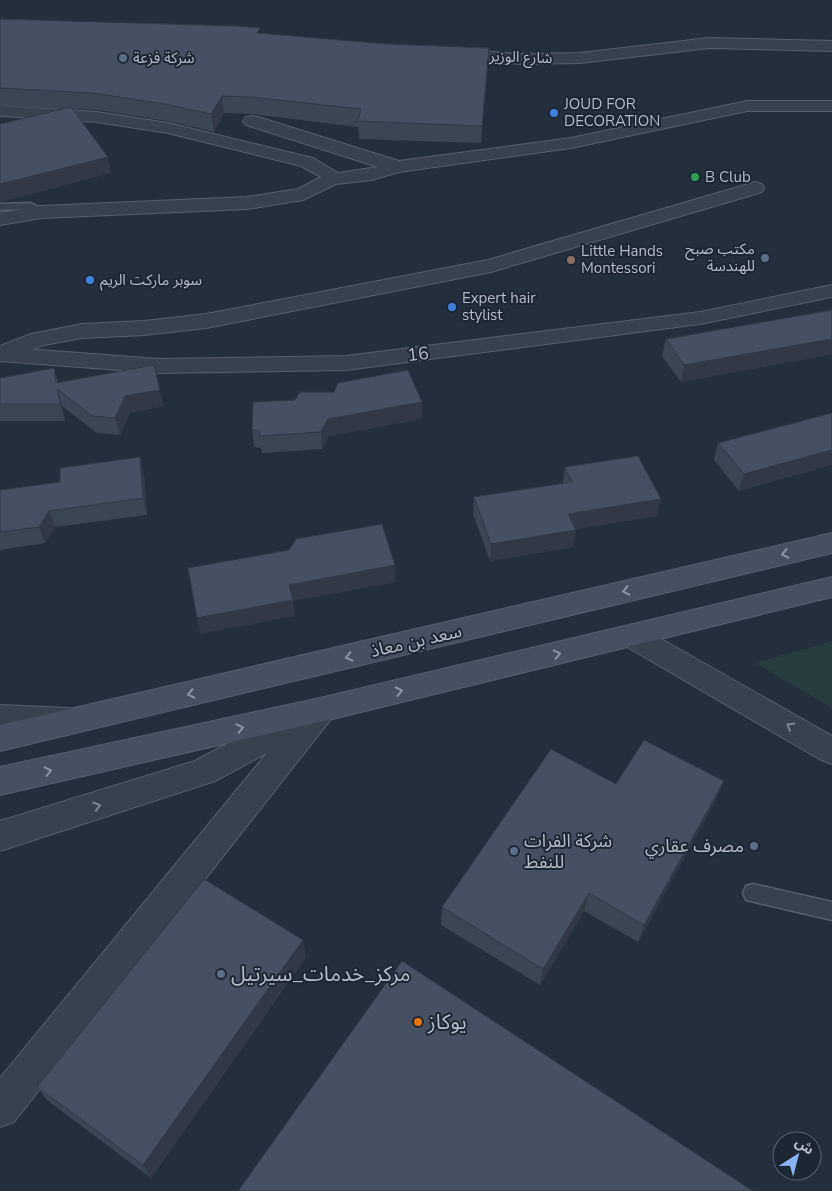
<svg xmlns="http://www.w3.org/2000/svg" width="832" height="1191" viewBox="0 0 832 1191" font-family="'Nunito Sans','Noto Sans Arabic',sans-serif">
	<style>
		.green { fill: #263c3f }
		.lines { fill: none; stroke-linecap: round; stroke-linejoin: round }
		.service-casing { stroke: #565f6c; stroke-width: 3 }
		.minor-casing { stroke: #565f6c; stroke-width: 2 }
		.tertiary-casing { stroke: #565f6c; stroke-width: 2 }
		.secondary-casing { stroke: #565f6c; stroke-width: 2 }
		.service { fill: #38414e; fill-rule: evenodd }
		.minor { fill: #38414e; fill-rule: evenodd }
		.tertiary { fill: #38414e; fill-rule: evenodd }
		.secondary { fill: #465061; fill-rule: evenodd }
		.wall { fill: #3b4654 }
		.shaded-wall { fill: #303945 }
		.building { fill: #455162; stroke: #303945 }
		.oneway { stroke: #8e96a5 }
		.oneway2 { stroke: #7c8592 }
		.service-dot { fill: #5c6f8a; stroke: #1d2633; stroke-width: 2 }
		.shop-dot { fill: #3f7fe0; stroke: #1d2633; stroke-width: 2 }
		.leisure-dot { fill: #2e9e5b; stroke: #1d2633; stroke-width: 2 }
		.education-dot { fill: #8d6e63; stroke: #1d2633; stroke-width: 2 }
		.food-dot { fill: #e8710a; stroke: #1d2633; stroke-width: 2 }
		.labels { text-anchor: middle; stroke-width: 4; stroke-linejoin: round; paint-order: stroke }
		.far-street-label { font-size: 15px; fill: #b4bcc9; stroke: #1d2633 }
		.far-poi-label { font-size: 15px; fill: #b4bcc9; stroke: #1d2633; text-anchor: start }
		.street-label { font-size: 18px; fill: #b4bcc9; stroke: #1d2633 }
		.poi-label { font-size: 18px; fill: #b4bcc9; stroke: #1d2633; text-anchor: start }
		.near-poi-label { font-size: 21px; fill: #b4bcc9; stroke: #1d2633; text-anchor: start }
	</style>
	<rect width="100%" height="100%" fill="#242f3e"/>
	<path class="green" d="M832 641V708L755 663Z"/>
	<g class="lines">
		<defs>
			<g id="service">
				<path d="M31 203 47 212 45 214H37L29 209 0 210V204Z"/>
				<path d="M753 884 832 902V920L746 900 743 893 746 886Z"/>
			</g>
			<g id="minor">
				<path d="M709 38 832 41V51L709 48 580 63 521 64 451 59 445 57 443 54 445 51 451 49 521 54 580 53Z"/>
				<path d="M747 101H832V111H747L571 148 399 172 372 180 336 184 303 200 247 209 41 218 0 225V213L41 206 247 197 298 189 321 177 301 166 168 133 97 122 0 116V106L97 112 168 123 313 158 338 173 378 167 246 125 243 121 246 117 252 116 258 117 399 161 571 138Z"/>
				<path d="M755 182 762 184 764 188 762 192 491 272 206 328 144 335 82 338 44 345 0 361V346L31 334 82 324 144 321 206 314 488 260Z"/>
				<path d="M632 625 642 628 832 736V764L821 760 622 644 618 636 622 628Z"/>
				<path d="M320 698 331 701 335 710 331 719 14 1122 0 1127V1078L267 753 215 781 0 851V821L195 761 298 706Z"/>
			</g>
			<g id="tertiary">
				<path d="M832 285V297L700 324 346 370 159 373 0 361V347L159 359 346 356 700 312Z"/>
				<path d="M0 705 68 708 79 711 83 720 79 729 68 732 0 729Z"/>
			</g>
			<g id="secondary">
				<path d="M832 533V553L0 751V725Z"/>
				<path d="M832 577V597L320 722 0 795V767L320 698Z"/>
			</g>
		</defs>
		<use href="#service" class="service-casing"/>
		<use href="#minor" class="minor-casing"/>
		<use href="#tertiary" class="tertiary-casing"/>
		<use href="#secondary" class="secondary-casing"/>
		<use href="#service" class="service"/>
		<use href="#minor" class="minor"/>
		<use href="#tertiary" class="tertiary"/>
		<use href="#secondary" class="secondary"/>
	</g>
	<g class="wall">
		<path d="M0 19 260 33 388 44 489 48 481 143 359 139 358 127 252 114 224 113 214 132 168 121 97 110 72 109 111 173 0 202V124L65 109 0 106Z"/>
		<path d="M832 310V354L681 382 662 356 666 339Z"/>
		<path d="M54 368 58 382 164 406 130 413 120 435 97 433 62 406 65 421H0V378Z"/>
		<path d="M832 413V465L739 491 714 460 718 443Z"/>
		<path d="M422 419 329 436 322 449 262 453 261 448 254 447 252 430Z"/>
		<path d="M565 467 657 516 575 529 573 547 490 561 473 514 474 497 563 483Z"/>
		<path d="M144 474 147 515 55 527 45 543 0 550V490Z"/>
		<path d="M616 784 716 800 638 942 584 911 540 985 441 925 442 907Z"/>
		<path d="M306 957 151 1178 48 1101 37 1087Z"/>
	</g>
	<g class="shaded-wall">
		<path d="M489 48 488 65 481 143 482 126Z"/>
		<path d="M222 96 224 113 214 132 211 114Z"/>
		<path d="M108 157 111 173 0 202V184Z"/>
		<path d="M832 339V354L681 382 684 365Z"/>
		<path d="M57 389 62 406 65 421 60 404Z"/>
		<path d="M160 390 164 406 130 413 120 435 115 418 125 396Z"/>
		<path d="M422 402V419L329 436 322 449 321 432 328 419Z"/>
		<path d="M832 450V465L739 491 744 474Z"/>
		<path d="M140 457 144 474 147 515 143 498Z"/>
		<path d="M661 499 657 516 566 531 568 514Z"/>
		<path d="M49 511 55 527 45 543 39 527Z"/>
		<path d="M576 530 573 547 490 561 491 544Z"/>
		<path d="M395 565 396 582 293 601 295 616 200 634 197 618 289 585Z"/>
		<path d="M724 781 716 800 638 942 644 925Z"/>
		<path d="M589 893 584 911 540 985 543 969Z"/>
		<path d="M303 940 306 957 151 1178 143 1165Z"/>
	</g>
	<g class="building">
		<path d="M0 19 237 26 260 28 257 33 388 44 489 48 482 126 358 121 361 109 250 97 222 96 211 114 165 104 93 93 0 88Z"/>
		<path d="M71 107 108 157 0 184V124Z"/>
		<path d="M832 310V339L684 365 666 339Z"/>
		<path d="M154 365 160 390 125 396 115 418 92 416 57 389 60 404H0V378L54 368 56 383Z"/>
		<path d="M408 370 422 402 328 419 321 432 260 436 259 431 252 430 253 402 295 400 300 392H334L338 383Z"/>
		<path d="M832 413V450L744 474 718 443Z"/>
		<path d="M638 456 661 499 568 514 576 530 491 544 474 497 572 482 565 467Z"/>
		<path d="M140 457 143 498 49 511 39 527 0 532V490L60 482V468Z"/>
		<path d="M382 524 395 565 289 585 293 600 197 618 188 568 289 550 296 539Z"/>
		<path d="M644 740 724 781 644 925 589 893 543 969 442 907 551 749 616 784Z"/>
		<path d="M204 879 303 940 143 1165 37 1087Z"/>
		<path d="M402 961 753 1191H238Z"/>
	</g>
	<defs><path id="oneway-chevron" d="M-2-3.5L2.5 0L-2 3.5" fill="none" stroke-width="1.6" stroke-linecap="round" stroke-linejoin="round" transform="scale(1.25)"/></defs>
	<g class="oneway">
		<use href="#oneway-chevron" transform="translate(785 554) rotate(167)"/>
		<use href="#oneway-chevron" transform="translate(626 591) rotate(167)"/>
		<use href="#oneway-chevron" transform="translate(557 654) rotate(-13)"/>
		<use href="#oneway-chevron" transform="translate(349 657) rotate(167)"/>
		<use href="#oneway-chevron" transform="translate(399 691) rotate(-13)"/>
		<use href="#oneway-chevron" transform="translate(191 694) rotate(167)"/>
		<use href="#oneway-chevron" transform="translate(240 728) rotate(-13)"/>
		<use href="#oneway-chevron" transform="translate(48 771) rotate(-13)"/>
	</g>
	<g class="oneway2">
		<use href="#oneway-chevron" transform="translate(790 726) rotate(-150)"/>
		<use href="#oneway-chevron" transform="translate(97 806) rotate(-17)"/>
	</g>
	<g class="service-dot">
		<circle cx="123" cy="58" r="5"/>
		<circle cx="765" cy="258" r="5"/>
		<circle cx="754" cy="846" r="5"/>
		<circle cx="514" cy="851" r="5"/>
		<circle cx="221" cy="974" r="5"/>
	</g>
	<g class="shop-dot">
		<circle cx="554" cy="113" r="5"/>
		<circle cx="90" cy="280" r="5"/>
		<circle cx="452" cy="307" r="5"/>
	</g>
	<circle class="leisure-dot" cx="695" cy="177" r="5"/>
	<circle class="education-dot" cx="571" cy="260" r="5"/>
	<circle class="food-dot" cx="418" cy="1022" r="5"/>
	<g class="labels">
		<g class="far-street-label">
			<text transform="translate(521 57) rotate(2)" y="5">شارع الوزير</text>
		</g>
		<g class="far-poi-label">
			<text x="133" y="63">شركة فزعة</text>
			<text x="564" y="109">JOUD FOR<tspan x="564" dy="17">DECORATION</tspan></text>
			<text x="705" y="182">B Club</text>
			<text x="755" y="254" text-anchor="end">مكتب صبح<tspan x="755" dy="17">للهندسة</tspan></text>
			<text x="581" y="256">Little Hands<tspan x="581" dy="17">Montessori</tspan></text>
			<text x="100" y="285">سوبر ماركت الريم</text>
			<text x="462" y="303">Expert hair<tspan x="462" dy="17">stylist</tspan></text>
		</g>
		<g class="street-label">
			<text transform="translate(418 354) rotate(-7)" y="6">16</text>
			<text transform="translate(416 641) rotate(-13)" y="6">سعد بن معاذ</text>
		</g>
		<g class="poi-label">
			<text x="524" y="847">شركة الفرات<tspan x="524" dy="21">للنفط</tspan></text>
			<text x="744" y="852" text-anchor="end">مصرف عقاري</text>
		</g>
		<g class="near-poi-label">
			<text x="231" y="981">مركز_خدمات_سيرتيل</text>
			<text x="428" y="1029">يوكاز</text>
		</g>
	</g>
	<g transform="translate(797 1156) rotate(36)"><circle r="24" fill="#1d2633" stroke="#59626f"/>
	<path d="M0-4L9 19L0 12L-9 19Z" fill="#8ab4f8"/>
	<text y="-8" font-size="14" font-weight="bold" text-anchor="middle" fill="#b4bcc9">ش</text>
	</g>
</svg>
